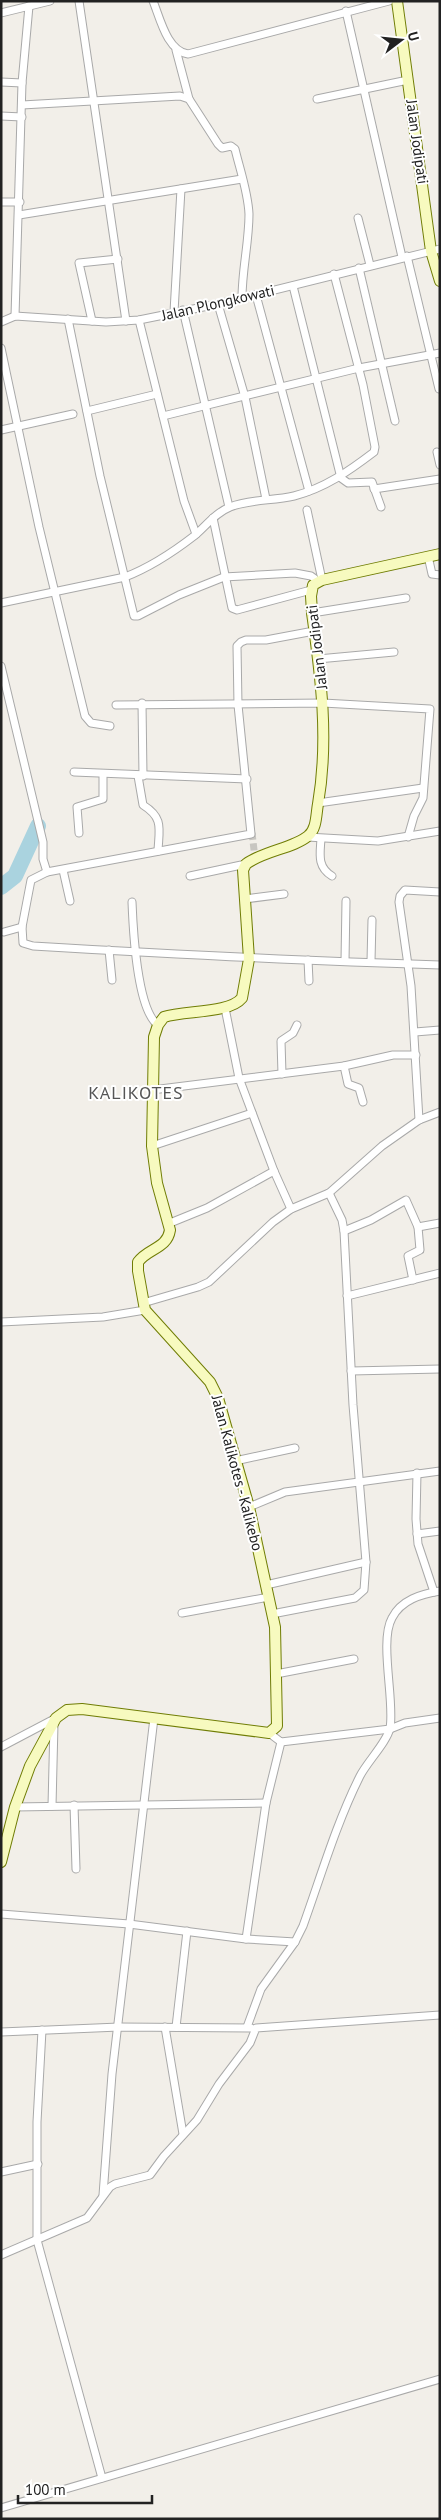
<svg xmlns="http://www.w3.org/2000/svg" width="441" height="2520" viewBox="0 0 441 2520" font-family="'PT Sans',sans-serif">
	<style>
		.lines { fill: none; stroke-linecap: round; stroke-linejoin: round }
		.river { stroke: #aad3df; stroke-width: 16 }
		.street-tunnel { stroke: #c8c6c1; stroke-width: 7; stroke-dasharray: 7 3.5; stroke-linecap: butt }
		.street-casing { stroke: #a9a9a9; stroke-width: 9 }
		.secondary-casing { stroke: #707d05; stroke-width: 12 }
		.street { stroke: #fff; stroke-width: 7 }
		.secondary { stroke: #f7fabf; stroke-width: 10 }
		.labels { text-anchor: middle; stroke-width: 4; stroke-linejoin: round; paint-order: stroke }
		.street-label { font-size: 15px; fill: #222; stroke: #fff }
		.quarter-label { font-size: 18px; letter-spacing: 1px; fill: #555; stroke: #fff }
	</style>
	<rect width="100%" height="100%" fill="#f2efe9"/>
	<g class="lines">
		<path class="river" d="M1 887 15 876 38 826"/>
		<path class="street-tunnel" d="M252 833 255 858"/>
		<defs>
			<g id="street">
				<path d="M79 1 126 321"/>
				<path d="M153 1C160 18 167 51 188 54L389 1"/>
				<path d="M346 11 402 257"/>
				<path d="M1 13 50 1"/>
				<path d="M176 50 189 99"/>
				<path d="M1 82 22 83"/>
				<path d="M317 99 408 80"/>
				<path d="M22 105 180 96 189 99 218 144 222 148 231 146 235 149C240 170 248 192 249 214 249 242 242 270 242 298"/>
				<path d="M1 116 22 117"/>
				<path d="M1 202H20"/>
				<path d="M19 215 242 179"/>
				<path d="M358 218 370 265"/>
				<path d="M407 256 439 389"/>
				<path d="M359 268 395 421"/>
				<path d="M293 286 341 478 348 483 372 482 381 507"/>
				<path d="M256 295 309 491"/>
				<path d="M218 304 245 397 266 499"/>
				<path d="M183 310 229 507"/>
				<path d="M174 312 181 189"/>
				<path d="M15 316 22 83 29 6"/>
				<path d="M68 319 100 476 134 616H138L179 595 224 577 295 573 311 576 318 581"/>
				<path d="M139 320 184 501 196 534"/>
				<path d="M92 321 79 263 118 259"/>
				<path d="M1 322 15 316 106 322 139 320 218 304 440 249"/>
				<path d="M1 348 39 527 85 716 91 723 110 726"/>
				<path d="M87 411 157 394"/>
				<path d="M163 416 359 368 440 353"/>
				<path d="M1 430 73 414"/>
				<path d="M437 452 440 465"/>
				<path d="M374 489 440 479"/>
				<path d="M307 510 322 580"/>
				<path d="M213 518 232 608 237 610 311 590"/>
				<path d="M428 556 432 574 440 575"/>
				<path d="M1 603 125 577C151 567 172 553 194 536 206 526 215 513 230 507 250 499 273 501 294 496 325 488 349 471 374 452L375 447 363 385 334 274"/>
				<path d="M312 613 406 598"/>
				<path d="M318 659 394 652"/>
				<path d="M1 666 43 842V859L47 872 251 834 238 705 237 646 241 642 246 640H266L314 631"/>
				<path d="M142 703 143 776"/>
				<path d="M116 705 323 703 430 709 423 798 414 816 408 837"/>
				<path d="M74 772 247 779"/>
				<path d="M138 776 143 805C164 818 159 829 158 851"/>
				<path d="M318 803 423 788"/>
				<path d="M79 833 77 807 103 799V774"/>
				<path d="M307 837 378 841 440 831"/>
				<path d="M321 839C320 854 317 867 332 876"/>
				<path d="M63 870 70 901"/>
				<path d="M190 876 246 864"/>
				<path d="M245 899 284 894"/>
				<path d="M132 902C133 928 137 1010 158 1025"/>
				<path d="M22 927 31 880 47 872"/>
				<path d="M4 932 22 927 23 943 33 946C169 954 304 961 440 965"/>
				<path d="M109 950 112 980"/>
				<path d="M308 960 309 981"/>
				<path d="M345 961 346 901"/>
				<path d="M371 961 372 920"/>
				<path d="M225 1008 239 1078 274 1171 291 1209"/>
				<path d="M415 1032 440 1030"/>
				<path d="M344 1066 348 1084 359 1088 363 1102"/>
				<path d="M282 1074 281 1041 293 1033 297 1025"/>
				<path d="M152 1090 344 1066 393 1055H416"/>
				<path d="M419 1120 411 986 399 902 400 896 405 890 440 892"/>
				<path d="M152 1146 252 1113"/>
				<path d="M170 1223 207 1208 274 1171"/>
				<path d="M344 1231 371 1220 406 1200 418 1227 440 1223"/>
				<path d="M413 1280 408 1256 420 1250 418 1227"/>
				<path d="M347 1296 440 1273"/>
				<path d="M143 1303 198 1287 209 1282 273 1222 291 1209 329 1193 382 1146 419 1120 440 1112"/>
				<path d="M1 1322 103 1317 145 1310"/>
				<path d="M351 1371 440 1369"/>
				<path d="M235 1461 295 1448"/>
				<path d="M417 1473 416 1519 418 1544 434 1592"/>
				<path d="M249 1507 285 1492 440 1471"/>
				<path d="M417 1534 440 1531"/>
				<path d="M266 1585 366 1562"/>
				<path d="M182 1613 269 1597"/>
				<path d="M272 1614 355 1598 364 1590 366 1562 353 1405 344 1231 342 1220 329 1193"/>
				<path d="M276 1674 354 1659"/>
				<path d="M269 1733 281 1742 390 1729 405 1723 440 1718"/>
				<path d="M1 1747 56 1718"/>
				<path d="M74 1805 76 1869"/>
				<path d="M52 1806 54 1724"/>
				<path d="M15 1807 266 1803"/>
				<path d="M1 1914 129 1924 246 1939 266 1803 281 1742"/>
				<path d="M246 1939 295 1942"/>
				<path d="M165 2027 183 2134"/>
				<path d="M176 2027 187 1931"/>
				<path d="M247 2027 261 1989 295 1942 303 1926C321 1876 336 1824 360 1776 367 1762 387 1742 390 1728 395 1702 379 1641 392 1618 401 1600 421 1594 440 1591"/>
				<path d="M42 2030 37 2122V2240L102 2478"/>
				<path d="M1 2032 119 2027 251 2028"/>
				<path d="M1 2172 38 2164"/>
				<path d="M103 2195 112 2074 154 1718"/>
				<path d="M1 2255 87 2218 110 2187 115 2184 150 2175 164 2156 197 2120 219 2084 250 2043 256 2028 440 2015"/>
				<path d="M1 2508 440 2379"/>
			</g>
			<g id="secondary">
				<path d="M397 1 431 251 440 281"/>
				<path d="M1 1862 15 1807 30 1766 56 1718 67 1710 82 1709 269 1733 277 1726 275 1627 249 1507 218 1398 210 1382 145 1310 138 1271V1262C148 1248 167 1249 170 1230L157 1183 152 1146 154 1037 158 1025 164 1017C184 1010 229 1014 242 998L249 959 243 870 246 864C263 851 294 848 308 836 317 829 316 814 318 804 329 740 321 677 312 613L311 596 313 585 322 580 440 554"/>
			</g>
		</defs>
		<use href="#street" class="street-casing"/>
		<use href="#secondary" class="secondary-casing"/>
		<use href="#street" class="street"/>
		<use href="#secondary" class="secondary"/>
	</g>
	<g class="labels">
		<g class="street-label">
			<text transform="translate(417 142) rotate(82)" y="5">Jalan Jodipati</text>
			<text transform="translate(218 303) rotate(-13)" y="5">Jalan Plongkowati</text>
			<text transform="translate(317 647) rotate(-97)" y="5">Jalan Jodipati</text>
			<text transform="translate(237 1473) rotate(75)" y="5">Jalan Kalikotes - Kalikebo</text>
		</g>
		<g class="quarter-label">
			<text x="136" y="1099">KALIKOTES</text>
		</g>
	</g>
	<rect width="441" height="2520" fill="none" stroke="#222222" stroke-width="5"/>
	<g transform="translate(401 40) rotate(74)" stroke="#ffffff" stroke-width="4" paint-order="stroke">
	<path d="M0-4L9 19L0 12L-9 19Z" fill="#222222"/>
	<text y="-8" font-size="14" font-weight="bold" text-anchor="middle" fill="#222222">U</text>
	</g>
	<path d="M18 2495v8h134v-8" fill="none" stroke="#222222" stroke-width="2.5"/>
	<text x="25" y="2495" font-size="15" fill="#222222" stroke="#ffffff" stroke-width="4" paint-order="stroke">100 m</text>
</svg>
